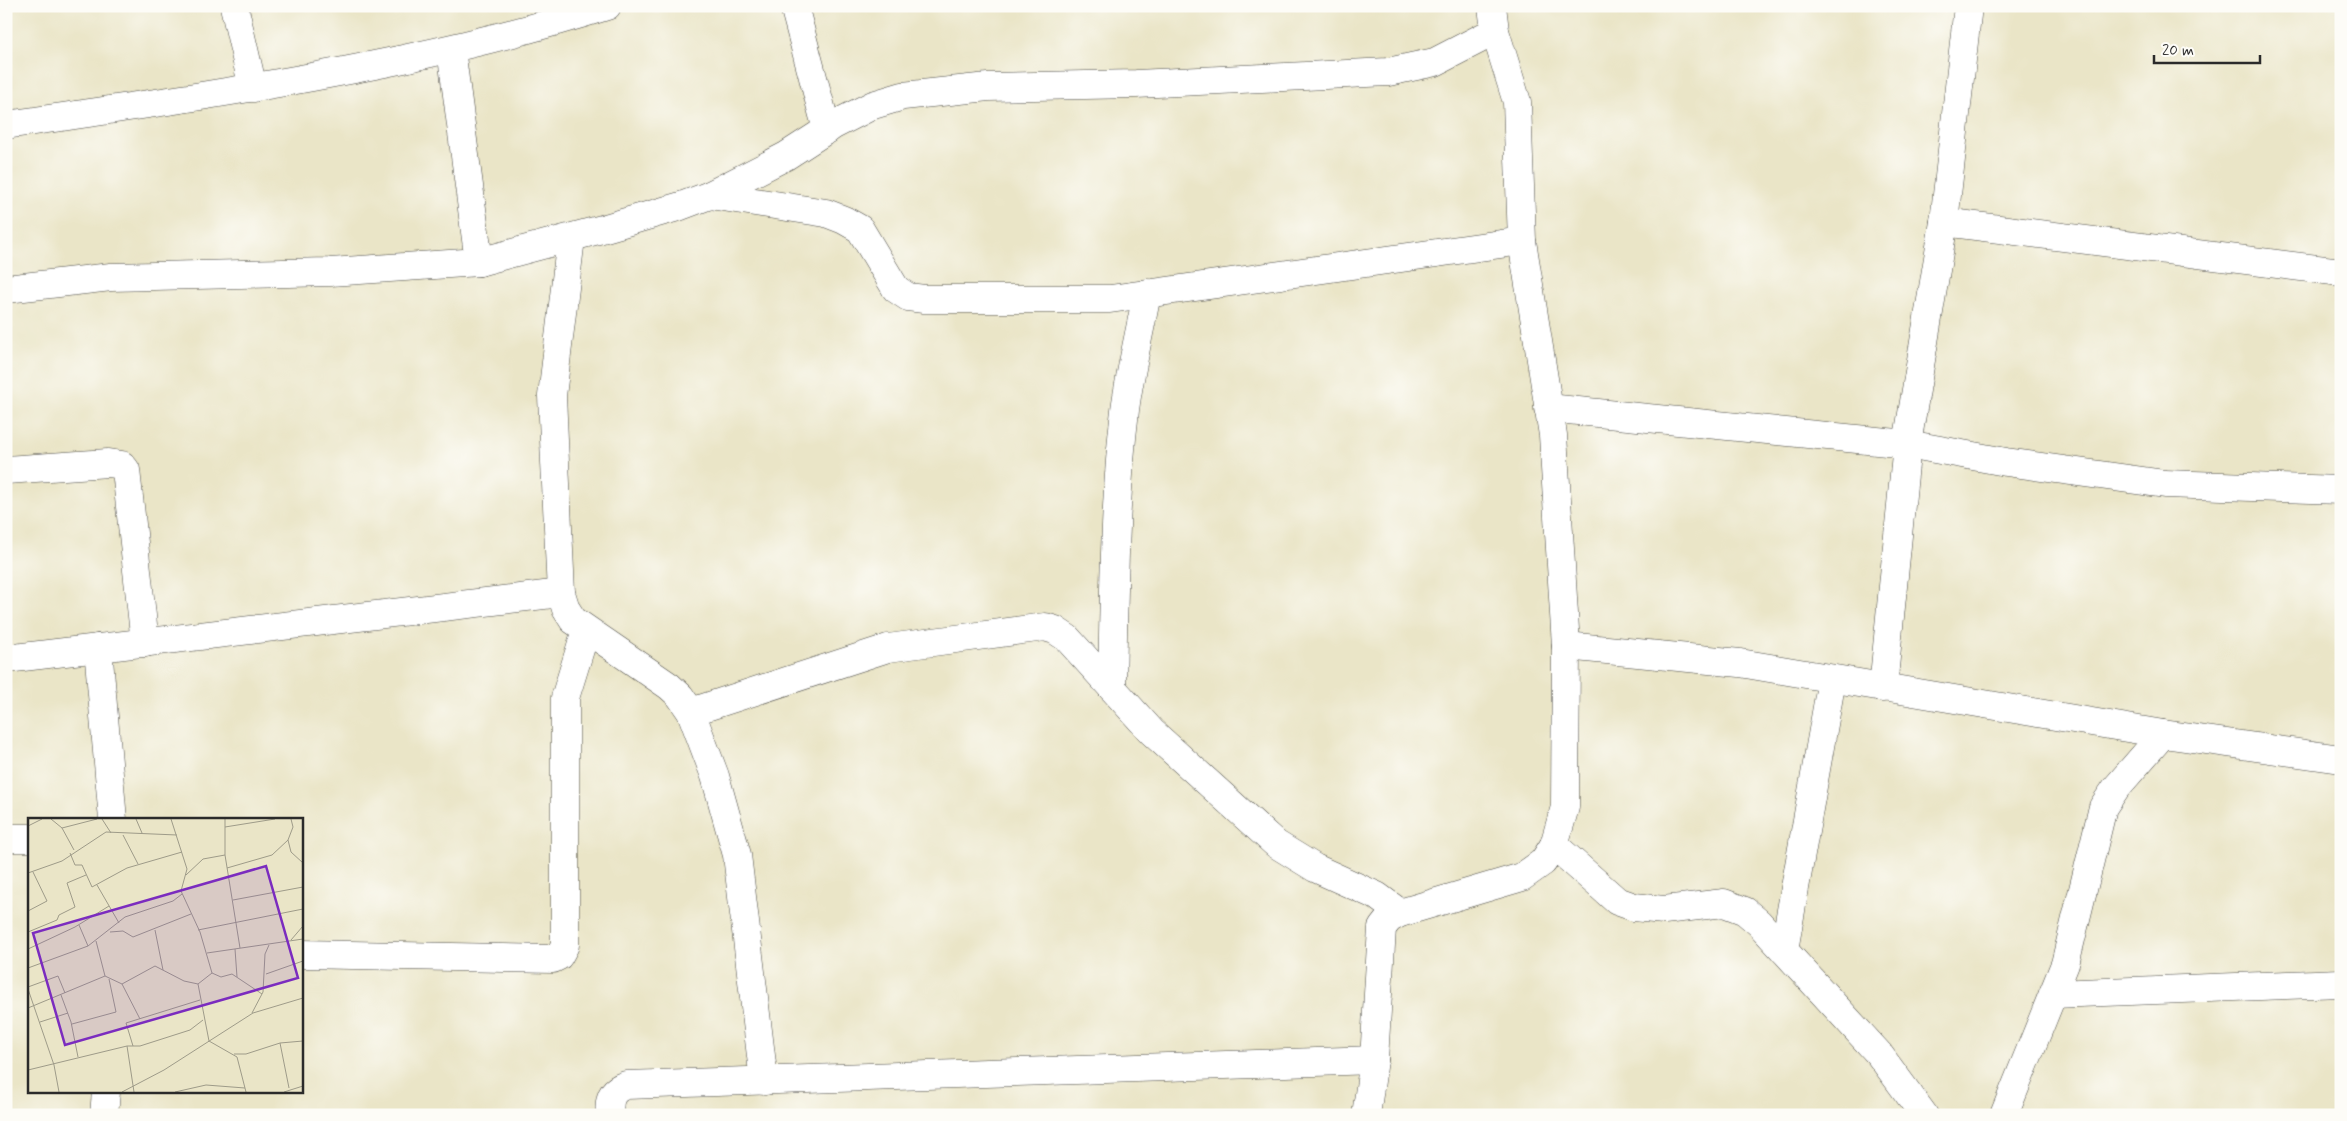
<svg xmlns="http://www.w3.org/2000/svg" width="2347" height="1121" viewBox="0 0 2347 1121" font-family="Mynerve,sans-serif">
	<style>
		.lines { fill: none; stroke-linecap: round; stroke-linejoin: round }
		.minor-casing { stroke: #484742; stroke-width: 29 }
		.minor { stroke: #fff; stroke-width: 28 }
		.inset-road { fill: none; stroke: #9e9b89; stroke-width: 1 }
		.view { fill: #7b2cbf; fill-opacity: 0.15; stroke: #7b2cbf; stroke-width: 2.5 }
		.inset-edge { fill: none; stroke: #2b2b2b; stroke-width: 2.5 }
	</style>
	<rect width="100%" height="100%" fill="#fdfcf7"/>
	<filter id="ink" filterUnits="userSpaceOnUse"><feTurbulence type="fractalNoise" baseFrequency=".02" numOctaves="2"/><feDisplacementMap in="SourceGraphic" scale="10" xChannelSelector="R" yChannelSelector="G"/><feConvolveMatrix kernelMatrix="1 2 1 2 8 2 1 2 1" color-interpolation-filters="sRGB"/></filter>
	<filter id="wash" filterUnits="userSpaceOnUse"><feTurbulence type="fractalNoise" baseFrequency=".0096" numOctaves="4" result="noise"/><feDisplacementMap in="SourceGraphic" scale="20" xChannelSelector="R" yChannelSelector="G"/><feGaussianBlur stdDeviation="1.12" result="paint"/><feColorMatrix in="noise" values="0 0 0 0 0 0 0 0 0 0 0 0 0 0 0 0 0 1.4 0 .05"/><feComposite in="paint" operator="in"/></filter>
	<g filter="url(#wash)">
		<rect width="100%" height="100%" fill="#eae5c7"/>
	</g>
	<g filter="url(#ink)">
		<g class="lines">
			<defs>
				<g id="minor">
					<path d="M234 6 253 88"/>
					<path d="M794 6 827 130"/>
					<path d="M451 49 479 262"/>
					<path d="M6 125C71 116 136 106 201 96 338 74 475 48 607 6"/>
					<path d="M710 195 826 213 844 220 860 229 896 289 908 297 924 299H1110L1522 241"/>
					<path d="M1944 222 2341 272"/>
					<path d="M571 238 552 396 561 593 566 609 573 620 669 686 680 696 691 712 715 776 737 855 764 1081"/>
					<path d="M6 289 111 277 330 272 479 262 602 229 681 206 710 195 786 156 834 125 873 105 903 96 988 87 1136 84 1388 72 1435 62 1495 31"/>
					<path d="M1548 408 1907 444 2006 462 2165 484 2341 490"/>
					<path d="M6 470 108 463 122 465 126 470 145 643"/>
					<path d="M1566 646 1740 663 2163 734 2341 759"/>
					<path d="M98 648 113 820"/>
					<path d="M6 659 561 593"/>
					<path d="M1112 688C1114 595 1114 502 1125 410 1130 371 1140 332 1147 293"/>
					<path d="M1883 688 1907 444 1944 222 1968 6"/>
					<path d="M691 712 888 648 1045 627 1055 630 1067 638 1152 732 1276 844 1315 868 1377 896 1400 913"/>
					<path d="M6 838H29"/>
					<path d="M1554 845 1617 901 1634 907 1664 910 1724 903 1745 911 1759 923 1879 1054 1924 1115"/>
					<path d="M1784 950 1832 679"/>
					<path d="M301 954 553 959 559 956 565 945V698L586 630"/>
					<path d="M2053 994 2341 983"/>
					<path d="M104 1115 106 1092"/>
					<path d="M610 1115C608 1100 611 1090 626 1085L1374 1060"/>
					<path d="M1366 1115 1374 1060 1382 928 1389 919 1400 913 1522 877 1543 862 1554 845 1565 807 1566 646 1553 435 1522 241 1517 102 1495 31 1492 6"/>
					<path d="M2004 1115 2065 964 2103 807 2116 788 2163 734"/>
				</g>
			</defs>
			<use href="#minor" class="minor-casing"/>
			<use href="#minor" class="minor"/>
		</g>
	</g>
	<g transform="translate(28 818)">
		<rect width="275" height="275" fill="#eae5c7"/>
		<path class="inset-road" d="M23 1 34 10 46 32M74 1 83 15M108 1 114 15M197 1V37L212 130M0 8 14 1M197 9 247 1M34 10 69 1M95 17 110 46M260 22 263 34 275 45M42 35 47 47H54L64 69 99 50 154 34M199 50 244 37 260 22 265 9 263 1M0 55 34 43 78 14 149 17M158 57 175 41 197 37M69 67 91 105M205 82 275 69M0 93 19 83 5 54M51 107 60 128M127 112 135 152M170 112 275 91M0 114 29 102 31 97 47 89 39 65 58 57M82 114 95 113 105 119 163 96M263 122 275 108M68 123 77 158 94 166 112 201M0 131 47 109 81 88M207 131 209 159M179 135 275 121M0 150 60 128 97 99 145 83 154 76M184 155 193 159 204 156 234 176M238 156 275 143M94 166 127 148 156 163 170 166 184 155 172 114 153 73 159 51 143 1M170 166 181 223 209 239 218 274M0 169 30 158 37 175M0 171 26 247 31 274M33 177 43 204 50 239M0 190 77 158M224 195 235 174 237 136 241 127M12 204 40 195M44 206 88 194 81 161M252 225 261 270M99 228 106 274M105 228 98 205 172 182M206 236H218L252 225 275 223M0 252 99 228H112L162 212 175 202M94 274 136 252 225 195 275 180M147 274 178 267 217 270M256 274 275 268"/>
		<path class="view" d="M238 48 270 160 37 227 5 115Z"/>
		<rect width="275" height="275" class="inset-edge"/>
	</g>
	<rect width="2347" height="1121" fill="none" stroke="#fdfcf7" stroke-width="25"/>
	<path d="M2154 55v8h106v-8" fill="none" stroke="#2b2b2b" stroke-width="2.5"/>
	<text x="2162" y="55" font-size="15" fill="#2b2b2b" stroke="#fdfcf7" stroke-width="4" paint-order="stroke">20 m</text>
</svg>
